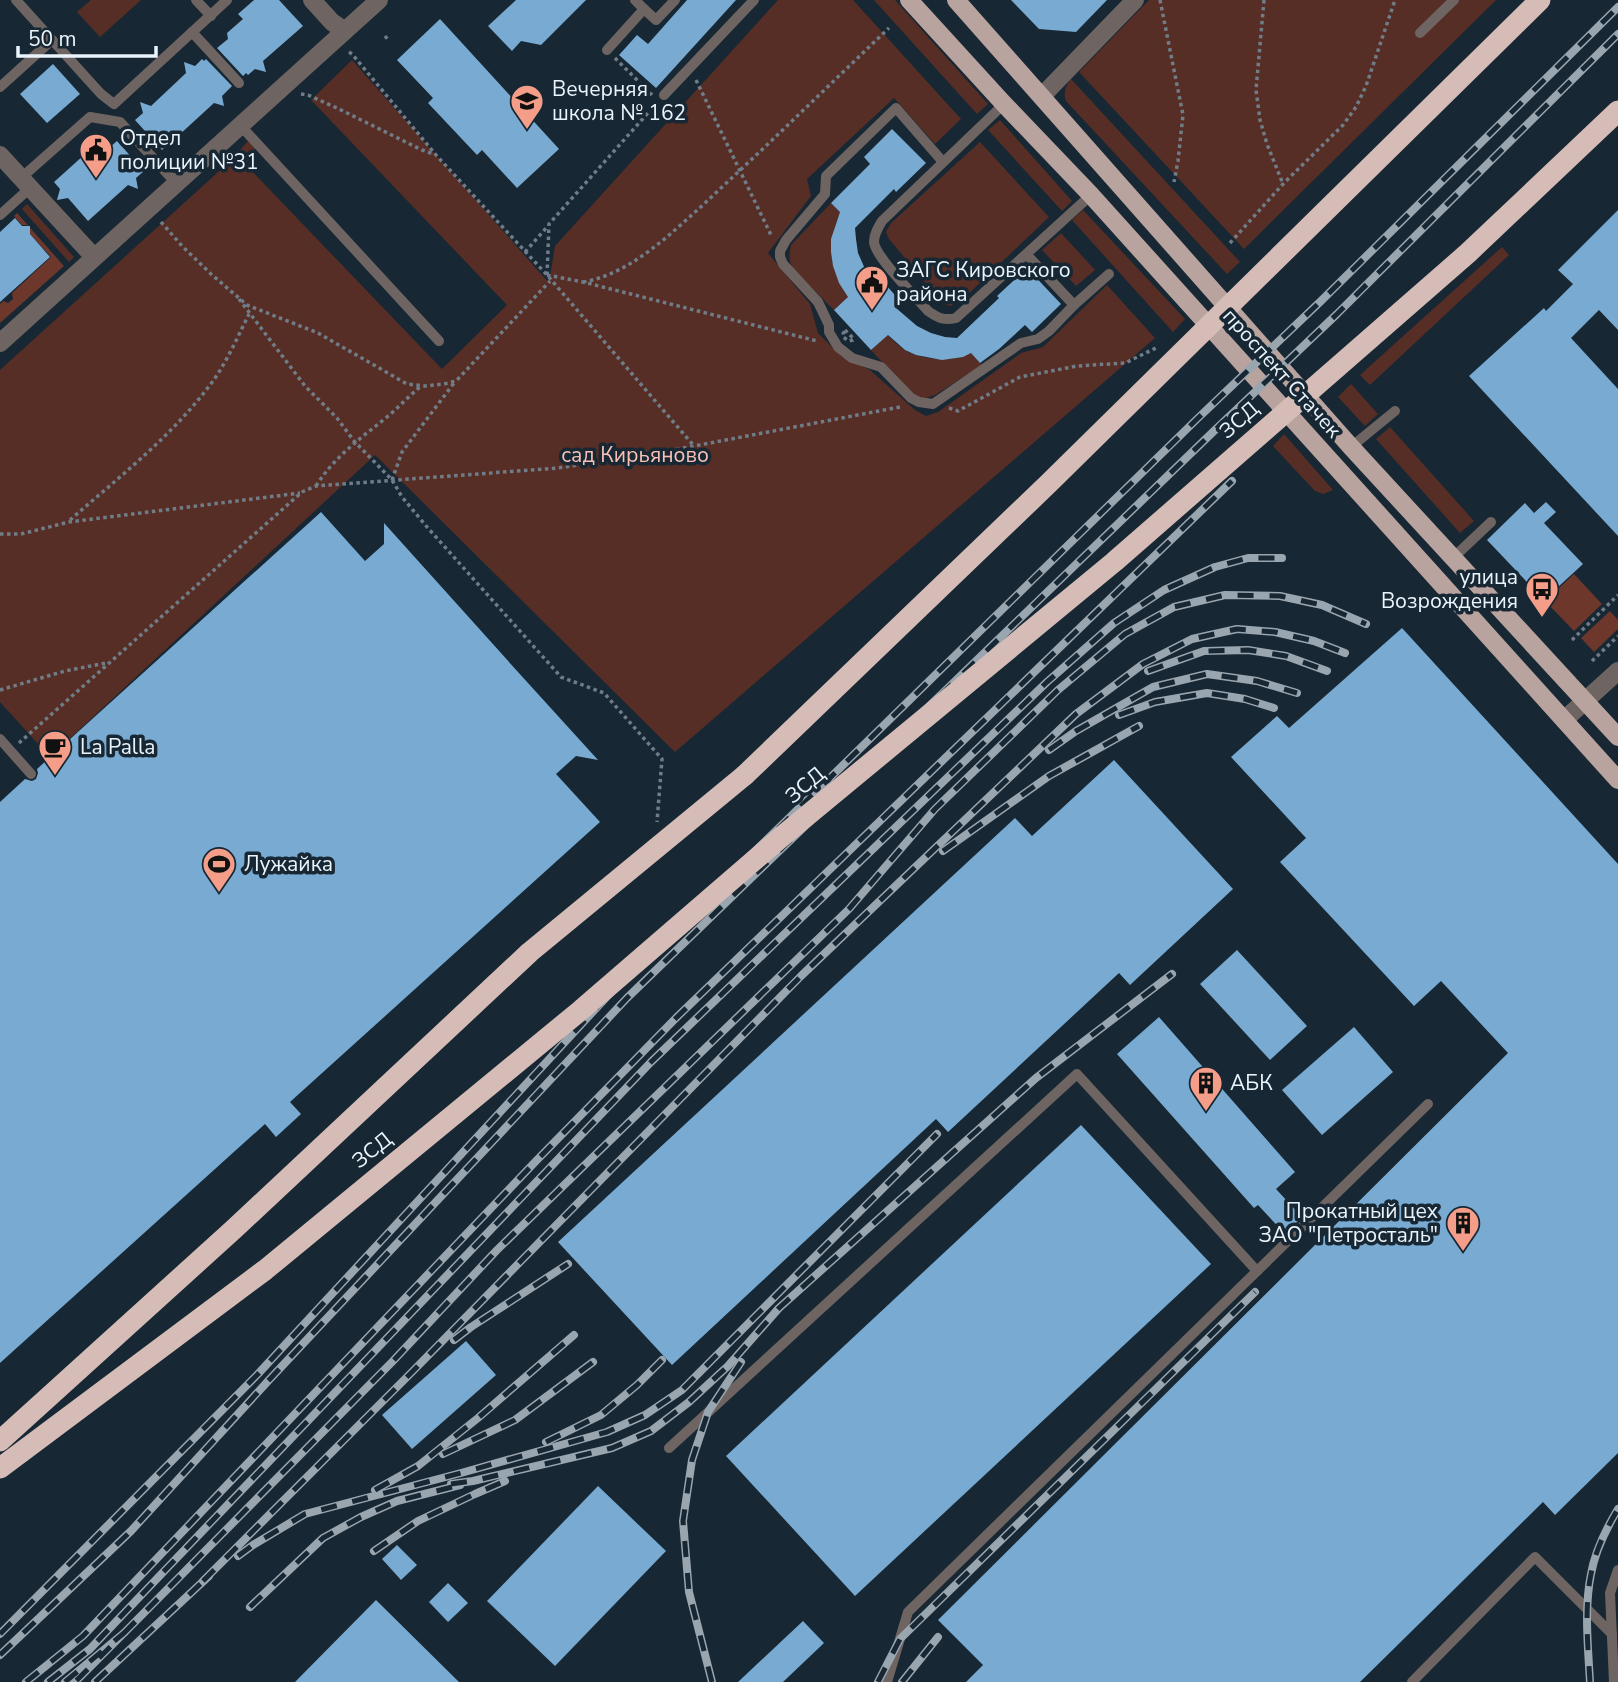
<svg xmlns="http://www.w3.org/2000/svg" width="1618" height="1682" viewBox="0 0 1618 1682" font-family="'Nunito Sans',sans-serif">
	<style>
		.green { fill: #572e25 }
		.forest { fill: #6d372b }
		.building { fill: #78aad2 }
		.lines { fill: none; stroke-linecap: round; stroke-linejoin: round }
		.path { stroke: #707d88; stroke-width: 3.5; stroke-dasharray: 3.5 3.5; stroke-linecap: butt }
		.service { stroke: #6e6461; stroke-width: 10 }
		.minor { stroke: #6e6461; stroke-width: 18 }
		.primary { stroke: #b9a39e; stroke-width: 18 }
		.motorway { stroke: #d6bcb6; stroke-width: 21 }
		.rail-casing { stroke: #99a5af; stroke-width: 8 }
		.rail { stroke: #172733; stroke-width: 5; stroke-dasharray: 16; stroke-linecap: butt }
		.motorway-bridge { stroke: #d6bcb6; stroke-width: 21 }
		.labels { text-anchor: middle; stroke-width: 7; stroke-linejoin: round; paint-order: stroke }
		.poi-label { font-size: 21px; fill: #eaf4fc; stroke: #172733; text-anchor: start }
		.street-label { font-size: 21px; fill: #eaf4fc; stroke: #172733 }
		.park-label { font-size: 21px; fill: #f9c2b5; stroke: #172733 }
	</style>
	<rect width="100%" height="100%" fill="#172733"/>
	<g class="green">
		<path d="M91 0H141L100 37 77 12Z"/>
		<path d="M778 0H853L961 119 935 144 894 98 807 179 811 196 768 253 810 304 818 333 842 357 870 370 915 410 926 416 938 412 1021 353 1043 347 1107 285 1155 338 675 752 375 455 50 757 0 702V370L227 164 249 140 257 152 245 164 442 369 507 305 311 100 352 60 549 283 555 246Z"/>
		<path d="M874 0H895L988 104 977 114Z"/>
		<path d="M1149 0H1496L1244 249 1079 72Z"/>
		<path d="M1071 79 1240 262 1227 274 1066 101C1063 92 1065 87 1071 79Z"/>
		<path d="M1000 120 1072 201 1062 211 988 130Z"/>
		<path d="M980 142 1049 217 963 299 951 306 943 304 889 239 886 232 891 223Z"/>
		<path d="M831 203 840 212C827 246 828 266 848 297L834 310 794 270C788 261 789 255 791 245Z"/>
		<path d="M27 204 74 257 69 262 22 209Z"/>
		<path d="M1083 210 1185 319 1173 332 1072 220Z"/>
		<path d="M1061 233 1095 270 1076 286 1042 250Z"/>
		<path d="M1502 247 1509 255 1370 385 1360 375Z"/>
		<path d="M888 335C893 340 898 346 905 350 924 361 951 362 971 353L982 365 935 395 923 399 914 397 871 350Z"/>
		<path d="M1351 384 1378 414 1365 426 1338 397Z"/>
		<path d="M1390 427 1474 521 1460 533 1376 439Z"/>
		<path d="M1284 434 1333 490 1323 494 1315 491 1273 446Z"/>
	</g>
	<g class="forest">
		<path d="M17 213 64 266 0 323V304L3 301 8 303 13 299 12 293 51 257 30 234V230L27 225H22L14 216Z"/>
		<path d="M1574 574 1602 604 1574 631 1545 601Z"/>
		<path d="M1610 611 1618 620V629L1594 652 1581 638Z"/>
	</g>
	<g class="building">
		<path d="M254 0H279L303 26 263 61 266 72 255 69 248 75 246 73 243 76 217 48 228 39 227 33 243 19 238 14Z"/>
		<path d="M516 0H586L541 45 521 41 512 51 488 26Z"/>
		<path d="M687 0H736L656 88 619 55 637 35 648 44Z"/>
		<path d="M1011 0H1107L1076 32 1039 29Z"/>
		<path d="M440 19 559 149 517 188 482 150 477 155 428 103 433 98 397 60Z"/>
		<path d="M202 59 204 61 206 59 232 86 222 96 224 106 214 103 178 136 181 146 170 143 162 150 135 120 143 113 140 102 151 106 186 73 184 62 195 66Z"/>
		<path d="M53 64 80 94 47 123 20 94Z"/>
		<path d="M892 129 926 163 896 192 894 189 855 228 856 239 858 253 869 278 881 290 886 285 902 303 896 308 917 326 931 333 945 337 957 338 999 298 997 296 1027 268 1061 304 1032 332 1025 325 999 349 980 363 971 353 963 357 942 360 916 355 905 350 888 335 871 350 834 310 848 297 839 283 833 266 831 252V239L840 212 831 203 870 164 864 157Z"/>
		<path d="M117 141 144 171 136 178 138 189 128 185 88 221 68 198 57 200 60 189 54 182 84 155 88 160 104 146 109 148Z"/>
		<path d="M1618 210V330L1599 310 1571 338 1618 389V536L1469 376 1544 308 1546 311 1573 284 1558 270Z"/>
		<path d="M15 218 22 226H30V234L50 257 0 302V232Z"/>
		<path d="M1546 502 1556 512 1544 523 1583 564 1544 600 1487 540 1525 503 1534 513Z"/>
		<path d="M321 512 365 561 384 544V523L518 672 598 760 576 756 556 774 600 822 290 1102 301 1114 276 1137 265 1124 0 1363V802L25 779 32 781 36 779 38 773 37 769Z"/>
		<path d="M1402 628 1618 864V1453L1555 1515 1543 1502 1360 1682H966L983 1665 938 1620 1508 1053 1441 981 1414 1006 1280 862 1306 838 1231 757 1277 716 1289 728Z"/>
		<path d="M1114 760 1233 889 1130 985 1119 973 948 1132 936 1119 672 1365 558 1242 1015 818 1032 836Z"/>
		<path d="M1237 950 1307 1026 1270 1060 1200 984Z"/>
		<path d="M1159 1017 1295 1172 1276 1189 1302 1217 1285 1234 1258 1205 1254 1208 1117 1054Z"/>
		<path d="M1354 1027 1393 1072 1322 1135 1282 1090Z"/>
		<path d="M1081 1125 1211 1264 855 1596 726 1456Z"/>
		<path d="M466 1341 496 1375 412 1449 382 1415Z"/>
		<path d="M598 1486 666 1551 555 1666 487 1601Z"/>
		<path d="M397 1545 417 1565 401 1580 382 1559Z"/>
		<path d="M448 1583 468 1603 448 1622 429 1602Z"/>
		<path d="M376 1600 459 1682H295Z"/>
		<path d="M803 1621 824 1643 783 1682H738Z"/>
	</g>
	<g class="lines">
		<g class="path">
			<path d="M1160 0 1183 115 1178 161 1174 182"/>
			<path d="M1264 0 1256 90 1260 120 1267 144 1283 184"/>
			<path d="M385 36 389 41"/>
			<path d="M349 52 352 54 436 155 547 275 694 446"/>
			<path d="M615 58 652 95"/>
			<path d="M696 80 772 237"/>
			<path d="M301 94 308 95 339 109 422 150 433 154"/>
			<path d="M161 222 182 246 211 274 247 305 318 333 407 384 425 386 444 384 456 381 550 281"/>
			<path d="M1230 243 1283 184 1343 125 1356 107 1366 86 1395 0"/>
			<path d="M525 252 548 226"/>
			<path d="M547 275 583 282 817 341"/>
			<path d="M547 275 549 224 656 104"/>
			<path d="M583 282C630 274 668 236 703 205 725 184 747 164 769 143 809 105 849 66 889 28"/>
			<path d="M239 299 305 386 337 418 354 441 392 480 402 497 427 527 561 677 604 693 662 759 657 822"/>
			<path d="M845 330 854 339 853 340 849 341 843 337V334Z"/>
			<path d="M949 408 958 411 1020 377 1077 366 1125 363 1158 347"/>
			<path d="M392 480 402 452 454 383"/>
			<path d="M316 486C334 457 361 438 387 417 399 407 409 396 420 387"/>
			<path d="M70 520C118 478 171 437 210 385 226 364 237 338 249 314"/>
			<path d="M0 534H21L69 522 300 493"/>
			<path d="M1572 640 1618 595"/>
			<path d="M1592 661 1618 636"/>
			<path d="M0 690 65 671 106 663"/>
			<path d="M19 743 302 492 316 486 558 468 673 450 900 407"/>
		</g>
		<g class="service">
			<path d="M16 0 101 94 114 104 227 0"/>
			<path d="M196 0 211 16"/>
			<path d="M644 9 656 20 675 0"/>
			<path d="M192 32 239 83"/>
			<path d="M1420 33 1454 0"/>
			<path d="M607 50 644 9 635 0"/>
			<path d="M0 87 52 40"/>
			<path d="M664 95 754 0"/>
			<path d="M1004 104 882 221C878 228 874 234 874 242 875 257 916 297 928 311 938 318 944 321 956 318L1091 195"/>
			<path d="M240 125 439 341"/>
			<path d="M943 162 896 108 826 176 825 194 786 240 780 251V257L783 264 818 302 829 325V332L838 347 852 358 881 367 911 398 919 402 933 404 1021 343 1038 339 1049 331 1074 305 1027 255"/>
			<path d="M21 178 90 117 120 122 176 183"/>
			<path d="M0 215 30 188"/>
			<path d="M1074 305 1109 274"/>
			<path d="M1351 447 1395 411"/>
			<path d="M1454 557 1491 522"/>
			<path d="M0 739 31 774"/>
			<path d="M669 1448 1077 1074 1257 1271"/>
			<path d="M887 1682 908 1612 1428 1104"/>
			<path d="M1412 1682 1535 1557 1612 1634"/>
			<path d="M1614 1682 1610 1593 1618 1570"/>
		</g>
		<g class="minor">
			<path d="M312 0 332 22 345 31"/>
			<path d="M1042 96 1135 0"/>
			<path d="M0 155 94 257"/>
			<path d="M0 343 379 0"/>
			<path d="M1564 720 1618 671"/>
		</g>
		<g class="primary">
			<path d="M909 0 1004 104 1091 195 1618 780"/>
			<path d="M956 0 1351 447 1618 737"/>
		</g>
		<path class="motorway" d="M0 1441 234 1229 530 952 745 775"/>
		<defs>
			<g id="rail">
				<path d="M1148 671 1204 651 1248 650 1286 656 1327 671"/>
				<path d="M1119 715 1155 702 1207 693 1245 699 1274 708"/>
				<path d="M1049 750 1076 731 1153 687 1207 674 1257 681 1297 693"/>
				<path d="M943 851 1049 776 1139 726"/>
				<path d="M454 1340 471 1327 568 1264"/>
				<path d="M546 1442 601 1415 637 1385 662 1360"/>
				<path d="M443 1454 515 1420 593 1362"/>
				<path d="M451 1484 473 1481 612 1448 651 1431 689 1402 728 1366 779 1308 1036 1078 1172 974"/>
				<path d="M375 1490 418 1466 478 1418 574 1335"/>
				<path d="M374 1551 418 1521 475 1494 505 1481"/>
				<path d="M238 1556 253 1545 305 1514 461 1473 607 1432 645 1415 682 1390 937 1134"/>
				<path d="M203 1581 407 1377 801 976 1076 714 1143 664 1192 639 1237 629 1275 632 1314 641 1345 653"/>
				<path d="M250 1607 323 1538 361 1517 397 1501 460 1485"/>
				<path d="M124 1633 393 1361 497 1250 849 909 935 809 1058 690 1125 634 1174 607 1225 595 1280 596 1322 605 1366 624"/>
				<path d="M0 1634 257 1375 613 990 1197 419 1321 301 1618 7"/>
				<path d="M0 1655 131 1531 269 1380 627 998 1214 431 1337 314 1618 34"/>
				<path d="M26 1682 83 1636 536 1161 676 1018 1232 481"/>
				<path d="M48 1682 90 1649 127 1610 651 1062 1047 682 1114 623 1164 590 1215 567 1248 558H1282"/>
				<path d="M65 1682 124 1633 75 1682"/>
				<path d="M95 1682 209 1576"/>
				<path d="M712 1682 689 1592 683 1521 692 1460 708 1412 741 1362"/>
				<path d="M878 1682 900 1639 1255 1292"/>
				<path d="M902 1682 938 1637"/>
				<path d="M1590 1682C1588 1647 1584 1608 1591 1574 1595 1551 1606 1529 1618 1509"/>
			</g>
		</defs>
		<use href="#rail" class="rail-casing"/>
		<use href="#rail" class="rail"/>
		<g class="motorway-bridge">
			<path d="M745 775 1049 483 1540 0"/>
			<path d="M0 1468 265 1270 581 1010 786 833 1114 562 1468 253 1618 111"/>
		</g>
	</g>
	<defs>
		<symbol id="school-pin" viewBox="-11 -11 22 30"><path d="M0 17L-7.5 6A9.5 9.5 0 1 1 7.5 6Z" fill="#f49e89" stroke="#172733"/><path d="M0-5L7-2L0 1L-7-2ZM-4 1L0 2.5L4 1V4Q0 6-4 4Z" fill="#111"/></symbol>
		<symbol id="civic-pin" viewBox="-11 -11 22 30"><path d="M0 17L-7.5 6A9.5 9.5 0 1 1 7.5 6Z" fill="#f49e89" stroke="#172733"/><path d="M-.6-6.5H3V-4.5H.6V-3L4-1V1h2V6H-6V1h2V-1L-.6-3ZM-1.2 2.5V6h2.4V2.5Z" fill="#111"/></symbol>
		<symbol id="bus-pin" viewBox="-11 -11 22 30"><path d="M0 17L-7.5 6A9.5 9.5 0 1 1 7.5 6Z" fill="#f49e89" stroke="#172733"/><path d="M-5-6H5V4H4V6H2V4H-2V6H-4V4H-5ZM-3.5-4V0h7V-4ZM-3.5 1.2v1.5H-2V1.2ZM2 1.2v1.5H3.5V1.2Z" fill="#111"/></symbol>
		<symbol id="cafe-pin" viewBox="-11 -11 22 30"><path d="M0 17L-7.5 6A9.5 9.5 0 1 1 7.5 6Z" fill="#f49e89" stroke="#172733"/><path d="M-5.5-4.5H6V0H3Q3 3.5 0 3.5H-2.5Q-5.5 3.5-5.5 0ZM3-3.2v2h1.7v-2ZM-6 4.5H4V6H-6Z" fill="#111"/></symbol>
		<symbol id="stadium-pin" viewBox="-11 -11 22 30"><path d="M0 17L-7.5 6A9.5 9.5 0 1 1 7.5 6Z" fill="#f49e89" stroke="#172733"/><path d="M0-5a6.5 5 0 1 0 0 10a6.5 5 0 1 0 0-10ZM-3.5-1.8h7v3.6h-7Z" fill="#111"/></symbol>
		<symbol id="building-pin" viewBox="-11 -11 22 30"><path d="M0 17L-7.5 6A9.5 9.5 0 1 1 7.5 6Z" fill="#f49e89" stroke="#172733"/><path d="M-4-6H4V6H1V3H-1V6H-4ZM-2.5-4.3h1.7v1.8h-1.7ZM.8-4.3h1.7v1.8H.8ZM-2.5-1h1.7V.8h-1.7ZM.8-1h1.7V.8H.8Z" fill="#111"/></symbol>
	</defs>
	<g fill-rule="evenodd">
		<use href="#school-pin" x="508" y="82" width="38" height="52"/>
		<use href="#civic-pin" x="77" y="131" width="38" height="52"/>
		<use href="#civic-pin" x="853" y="263" width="38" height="52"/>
		<use href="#bus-pin" x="1523" y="570" width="38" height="52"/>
		<use href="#cafe-pin" x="36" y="728" width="38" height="52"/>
		<use href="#stadium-pin" x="200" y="845" width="38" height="52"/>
		<use href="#building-pin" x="1187" y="1064" width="38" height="52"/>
		<use href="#building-pin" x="1444" y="1204" width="38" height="52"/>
	</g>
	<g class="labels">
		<g class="poi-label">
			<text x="552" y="96">Вечерняя<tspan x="552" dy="24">школа № 162</tspan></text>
			<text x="120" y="145">Отдел<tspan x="120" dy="24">полиции №31</tspan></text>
			<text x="896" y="277">ЗАГС Кировского<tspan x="896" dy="24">района</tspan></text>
			<text x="1518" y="584" text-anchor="end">улица<tspan x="1518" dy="24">Возрождения</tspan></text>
			<text x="80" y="754">La Palla</text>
			<text x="244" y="871">Лужайка</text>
			<text x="1230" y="1090">АБК</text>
			<text x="1438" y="1218" text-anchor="end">Прокатный цех<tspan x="1438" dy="24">ЗАО "Петросталь"</tspan></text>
		</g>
		<g class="street-label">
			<text transform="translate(1282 373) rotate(48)" y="7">проспект Стачек</text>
			<text transform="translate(1239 420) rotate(-41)" y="7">ЗСД</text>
			<text transform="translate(805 785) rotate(-40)" y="7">ЗСД</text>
			<text transform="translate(372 1150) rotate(-39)" y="7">ЗСД</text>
		</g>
		<g class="park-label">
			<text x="635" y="462">сад Кирьяново</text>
		</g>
	</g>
	<path d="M18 46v10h138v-10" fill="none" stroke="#eaf4fc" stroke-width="3.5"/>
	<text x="28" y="46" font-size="21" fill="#eaf4fc" stroke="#172733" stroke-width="5" paint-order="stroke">50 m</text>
</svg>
